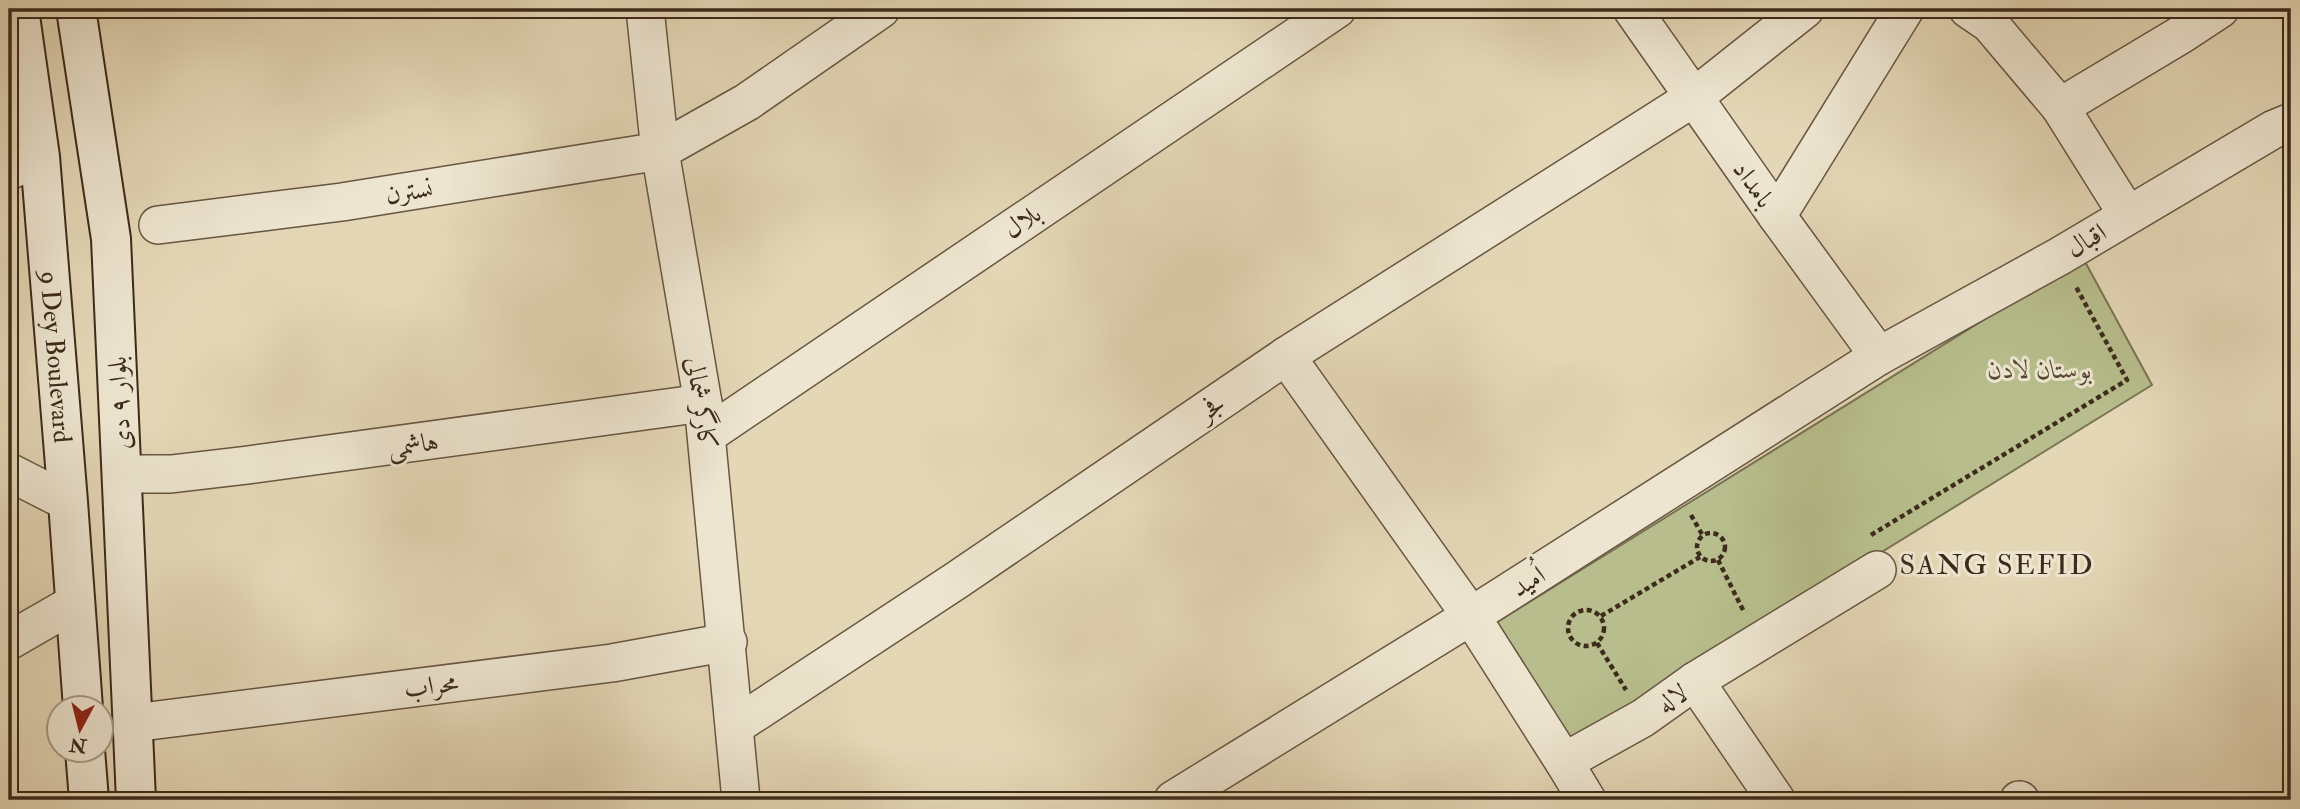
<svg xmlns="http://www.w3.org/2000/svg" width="2300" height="809" viewBox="0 0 2300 809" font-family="'IM FELL Double Pica',Amiri,serif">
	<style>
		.green { fill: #b7bd8c; stroke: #7a7454; stroke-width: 2 }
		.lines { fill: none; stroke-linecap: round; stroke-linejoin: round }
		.minor-casing { stroke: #675642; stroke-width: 40 }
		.secondary-casing { stroke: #3d2b1b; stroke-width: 42 }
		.path { stroke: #3d2b1b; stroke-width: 4.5; stroke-dasharray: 5 3.5; stroke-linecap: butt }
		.minor { stroke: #ede5d0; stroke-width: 37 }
		.secondary { stroke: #ede5d0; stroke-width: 38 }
		.labels { text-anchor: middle; stroke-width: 6; stroke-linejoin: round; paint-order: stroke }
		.street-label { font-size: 26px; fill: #3d2b1b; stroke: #ede5d0 }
		.park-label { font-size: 26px; font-style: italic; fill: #554832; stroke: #ede5d0 }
		.neighbourhood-label { font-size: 28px; letter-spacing: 2px; fill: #3d2b1b; stroke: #ede5d0 }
	</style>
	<rect width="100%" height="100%" fill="#e4d7b6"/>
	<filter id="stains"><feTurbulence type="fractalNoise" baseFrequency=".00286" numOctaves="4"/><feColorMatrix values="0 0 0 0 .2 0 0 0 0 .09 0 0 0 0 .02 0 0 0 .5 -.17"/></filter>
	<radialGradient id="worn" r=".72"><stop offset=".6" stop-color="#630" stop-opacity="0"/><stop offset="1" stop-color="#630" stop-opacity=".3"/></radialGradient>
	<path class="green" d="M2083 258 2152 385 1568 746 1494 624Z"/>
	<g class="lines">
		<defs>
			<g id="minor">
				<path d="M645 9 660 151 703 403 741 800"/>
				<path d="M1632 9 1777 216 1879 356"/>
				<path d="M1968 9 1990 24 2060 107 2127 214"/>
				<path d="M2060 107 2182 34 2220 9"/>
				<path d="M9 171 40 157"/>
				<path d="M1777 216 1905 9"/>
				<path d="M158 225 342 202 660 151 747 102 881 9"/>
				<path d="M1286 356 1471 616 1564 762"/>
				<path d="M707 435 1337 9"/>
				<path d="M9 472 68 502"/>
				<path d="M122 474H171L248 465 703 403"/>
				<path d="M9 641 75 603"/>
				<path d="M1695 681 1776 800"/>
				<path d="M133 723 612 663 728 642"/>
				<path d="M735 726 957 580 1286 356 1693 98 1805 9"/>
				<path d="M1173 800 1471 616 1879 356 2060 256 2274 129 2291 122"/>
				<path d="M1587 800 1564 762 1643 718 1695 681 1877 570"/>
				<path d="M2019 800H2020"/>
			</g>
			<g id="secondary">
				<path id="s1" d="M19 9 40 157 68 502 83 708"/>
				<path d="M76 9 111 239 136 800"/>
				<path d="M85 750 89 800"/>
			</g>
		</defs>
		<use href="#minor" class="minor-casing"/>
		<use href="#secondary" class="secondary-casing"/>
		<g class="path">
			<path d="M1691 515 1703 536"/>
			<circle cx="1711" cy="547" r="14"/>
			<path d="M1871 535 2127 380 2075 285"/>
			<path d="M1718 560 1744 612"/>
			<circle cx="1586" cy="628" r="18"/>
			<path d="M1601 616 1700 557"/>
			<path d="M1597 643 1626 690"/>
		</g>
		<use href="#minor" class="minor"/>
		<use href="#secondary" class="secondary"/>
	</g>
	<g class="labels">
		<g class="street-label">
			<text transform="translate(1754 184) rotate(55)" y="9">بامداد</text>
			<text transform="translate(409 191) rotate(-9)" y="9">نسترن</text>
			<text transform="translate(1022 221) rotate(-34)" y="9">بلال</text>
			<text transform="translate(2086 240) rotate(-31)" y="9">اقبال</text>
			<text dy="9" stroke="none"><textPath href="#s1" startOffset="350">9 Dey Boulevard</textPath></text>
			<text transform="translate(119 403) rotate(-93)" y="9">بلوار ۹ دی</text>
			<text transform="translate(702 403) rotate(82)" y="9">کارگر شمالی</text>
			<text transform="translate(1211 407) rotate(-34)" y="9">فجر</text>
			<text transform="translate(413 444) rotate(-8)" y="9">هاشمی</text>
			<text transform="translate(1528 581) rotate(-32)" y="9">اُمید</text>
			<text transform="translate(431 685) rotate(-7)" y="9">محراب</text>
			<text transform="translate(1672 698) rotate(-34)" y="9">لاله</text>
		</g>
		<g class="park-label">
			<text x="2040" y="378">بوستان لادن</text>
		</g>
		<g class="neighbourhood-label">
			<text x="1997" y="574">SANG SEFID</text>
		</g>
	</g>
	<rect width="2300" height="809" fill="none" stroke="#e4d7b6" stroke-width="35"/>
	<rect x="10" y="10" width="2279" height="788" fill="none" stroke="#3d2b1b" stroke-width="3.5"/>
	<rect x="18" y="18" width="2265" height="774" fill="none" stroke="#3d2b1b" stroke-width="2"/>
	<g transform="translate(80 729) rotate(187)"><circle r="33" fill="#ede5d0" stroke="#a79b88" stroke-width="2"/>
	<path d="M0-5L12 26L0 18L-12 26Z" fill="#8f2418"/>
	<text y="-10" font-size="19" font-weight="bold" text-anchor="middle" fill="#3d2b1b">N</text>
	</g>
	<rect width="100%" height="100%" filter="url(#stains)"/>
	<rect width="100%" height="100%" fill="url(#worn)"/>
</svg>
